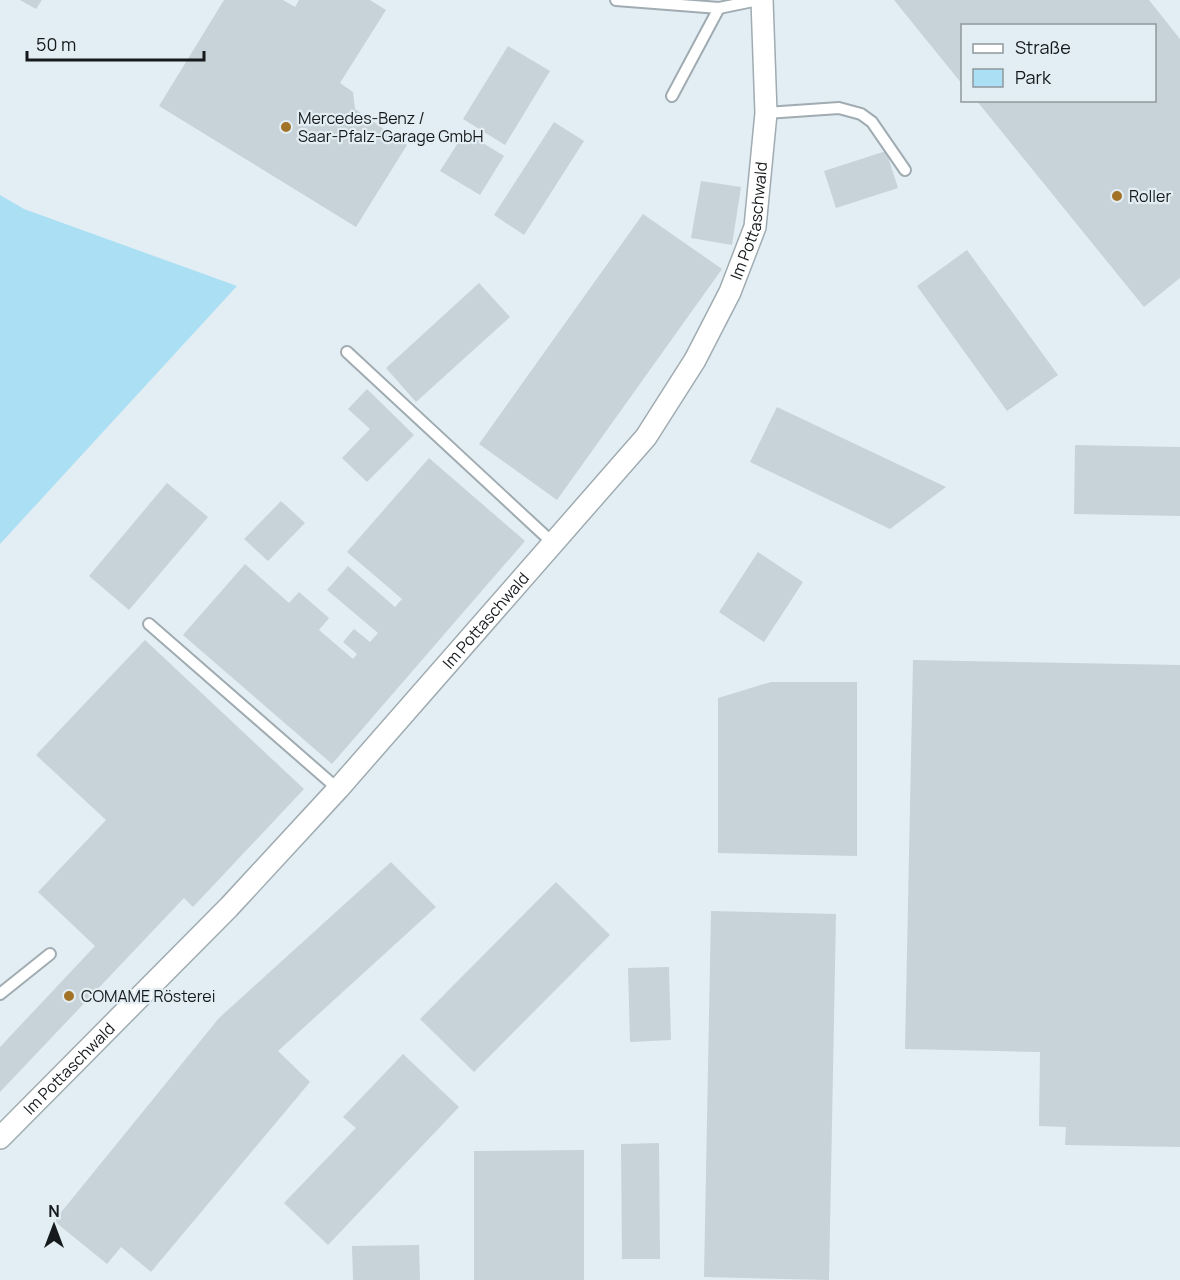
<svg xmlns="http://www.w3.org/2000/svg" width="1180" height="1280" viewBox="0 0 1180 1280" font-family="Manrope,sans-serif">
	<style>
		.green { fill: #abdff4 }
		.building { fill: #c7d3d8 }
		.lines { fill: none; stroke-linecap: round; stroke-linejoin: round }
		.service-casing { stroke: #a0acb1; stroke-width: 14 }
		.minor-casing { stroke: #a0acb1; stroke-width: 24 }
		.service { stroke: #fff; stroke-width: 10 }
		.minor { stroke: #fff; stroke-width: 21 }
		.poi-dot { fill: #a27226; stroke: #e2eef3; stroke-width: 2 }
		.labels { text-anchor: middle; stroke-width: 4.5; stroke-linejoin: round; paint-order: stroke }
		.poi-label { font-size: 16px; fill: #161a1c; stroke: #e2eef3; text-anchor: start }
		.street-label { font-size: 16px; fill: #161a1c; stroke: #e2eef3 }
	</style>
	<rect width="100%" height="100%" fill="#e2eef3"/>
	<path class="green" d="M0 195 24 209 237 286 0 544Z"/>
	<g class="building">
		<path d="M20 0H42L36 9Z"/>
		<path d="M224 0H283L295 7 299 0H370L386 10 340 83 353 92 355 109 407 145 356 227 159 106Z"/>
		<path d="M894 0H1149L1180 39V278L1144 307 976 100H1154V26H962V84Z"/>
		<path d="M508 46 550 71 505 145 463 119Z"/>
		<path d="M554 122 584 141 524 235 494 215Z"/>
		<path d="M465 132 504 156 480 195 440 171Z"/>
		<path d="M886 151 898 188 836 208 824 171Z"/>
		<path d="M701 181 741 187 732 245 691 238Z"/>
		<path d="M643 214 722 269 557 500 479 444Z"/>
		<path d="M967 250 1058 375 1007 411 917 286Z"/>
		<path d="M479 283 510 317 416 402 386 368Z"/>
		<path d="M367 389 414 435 367 482 342 458 370 429 348 409Z"/>
		<path d="M777 407 946 487 890 529 750 462Z"/>
		<path d="M1075 445 1180 447V516L1074 514Z"/>
		<path d="M429 458 525 541 332 764 183 635 245 564 289 603 299 592 329 618 319 630 353 659 357 654 343 642 354 629 370 642 378 633 327 590 348 566 395 607 402 599 347 552Z"/>
		<path d="M167 483 208 517 129 610 89 576Z"/>
		<path d="M281 501 305 523 268 561 244 539Z"/>
		<path d="M758 552 803 582 764 642 719 612Z"/>
		<path d="M145 640 304 789 193 907 184 898 0 1092V1047L95 946 38 892 106 820 36 755Z"/>
		<path d="M913 660 1180 665V1147L1065 1145 1066 1127 1039 1126 1040 1052 905 1049Z"/>
		<path d="M771 682H857V856L718 853V698Z"/>
		<path d="M391 862 436 907 278 1051 310 1082 151 1272 121 1247 107 1264 54 1221 219 1018Z"/>
		<path d="M556 882 610 935 474 1072 420 1019Z"/>
		<path d="M711 911 836 914 829 1280 704 1277Z"/>
		<path d="M669 967 671 1040 630 1042 628 968Z"/>
		<path d="M403 1054 459 1107 328 1245 284 1203 356 1128 343 1117Z"/>
		<path d="M659 1143 660 1259H622L621 1144Z"/>
		<path d="M584 1150V1280H474V1151Z"/>
		<path d="M419 1245 420 1280H353L352 1246Z"/>
	</g>
	<g class="lines">
		<defs>
			<g id="service">
				<path d="M616 0 719 8 758 0"/>
				<path d="M672 96 719 8"/>
				<path d="M766 113 839 108 861 114 872 122 905 170"/>
				<path d="M347 352 554 544"/>
				<path d="M149 624 338 789"/>
				<path d="M0 994 50 954"/>
			</g>
			<g id="minor">
				<path id="s1" d="M0 1138 229 907 338 789 646 437 695 360 730 292 755 227 766 113 762 0"/>
			</g>
		</defs>
		<use href="#service" class="service-casing"/>
		<use href="#minor" class="minor-casing"/>
		<use href="#service" class="service"/>
		<use href="#minor" class="minor"/>
	</g>
	<g class="poi-dot">
		<circle cx="286" cy="127" r="6"/>
		<circle cx="1117" cy="196" r="6"/>
		<circle cx="69" cy="996" r="6"/>
	</g>
	<g class="labels">
		<g class="poi-label">
			<text x="298" y="124">Mercedes-Benz /<tspan x="298" dy="18">Saar-Pfalz-Garage GmbH</tspan></text>
			<text x="1129" y="202">Roller</text>
			<text x="81" y="1002">COMAME Rösterei</text>
		</g>
		<g class="street-label">
			<text dy="6" stroke="none"><textPath href="#s1" startOffset="1196">Im Pottaschwald</textPath></text>
			<text dy="6" stroke="none"><textPath href="#s1" startOffset="710">Im Pottaschwald</textPath></text>
			<text dy="6" stroke="none"><textPath href="#s1" startOffset="98">Im Pottaschwald</textPath></text>
		</g>
	</g>
	<rect x="961" y="24" width="195" height="78" fill="#e2eef3" stroke="#90999d" stroke-width="1.5"/>
	<rect x="973" y="44" width="30" height="9" fill="#ffffff" stroke="#90999d" stroke-width="1.5"/>
	<text x="1015" y="54" font-size="18" fill="#161a1c">Straße</text>
	<rect x="973" y="69" width="30" height="18" fill="#abdff4" stroke="#90999d" stroke-width="1.5"/>
	<text x="1015" y="84" font-size="18" fill="#161a1c">Park</text>
	<g transform="translate(54 1226)" stroke="#e2eef3" stroke-width="4.5" paint-order="stroke">
	<path d="M0-4.5L10 22L0 15L-10 22Z" fill="#161a1c"/>
	<text y="-9" font-size="16" font-weight="bold" text-anchor="middle" fill="#161a1c">N</text>
	</g>
	<path d="M27 51v9h177v-9" fill="none" stroke="#161a1c" stroke-width="3"/>
	<text x="36" y="51" font-size="18" fill="#161a1c" stroke="#e2eef3" stroke-width="4.5" paint-order="stroke">50 m</text>
</svg>
